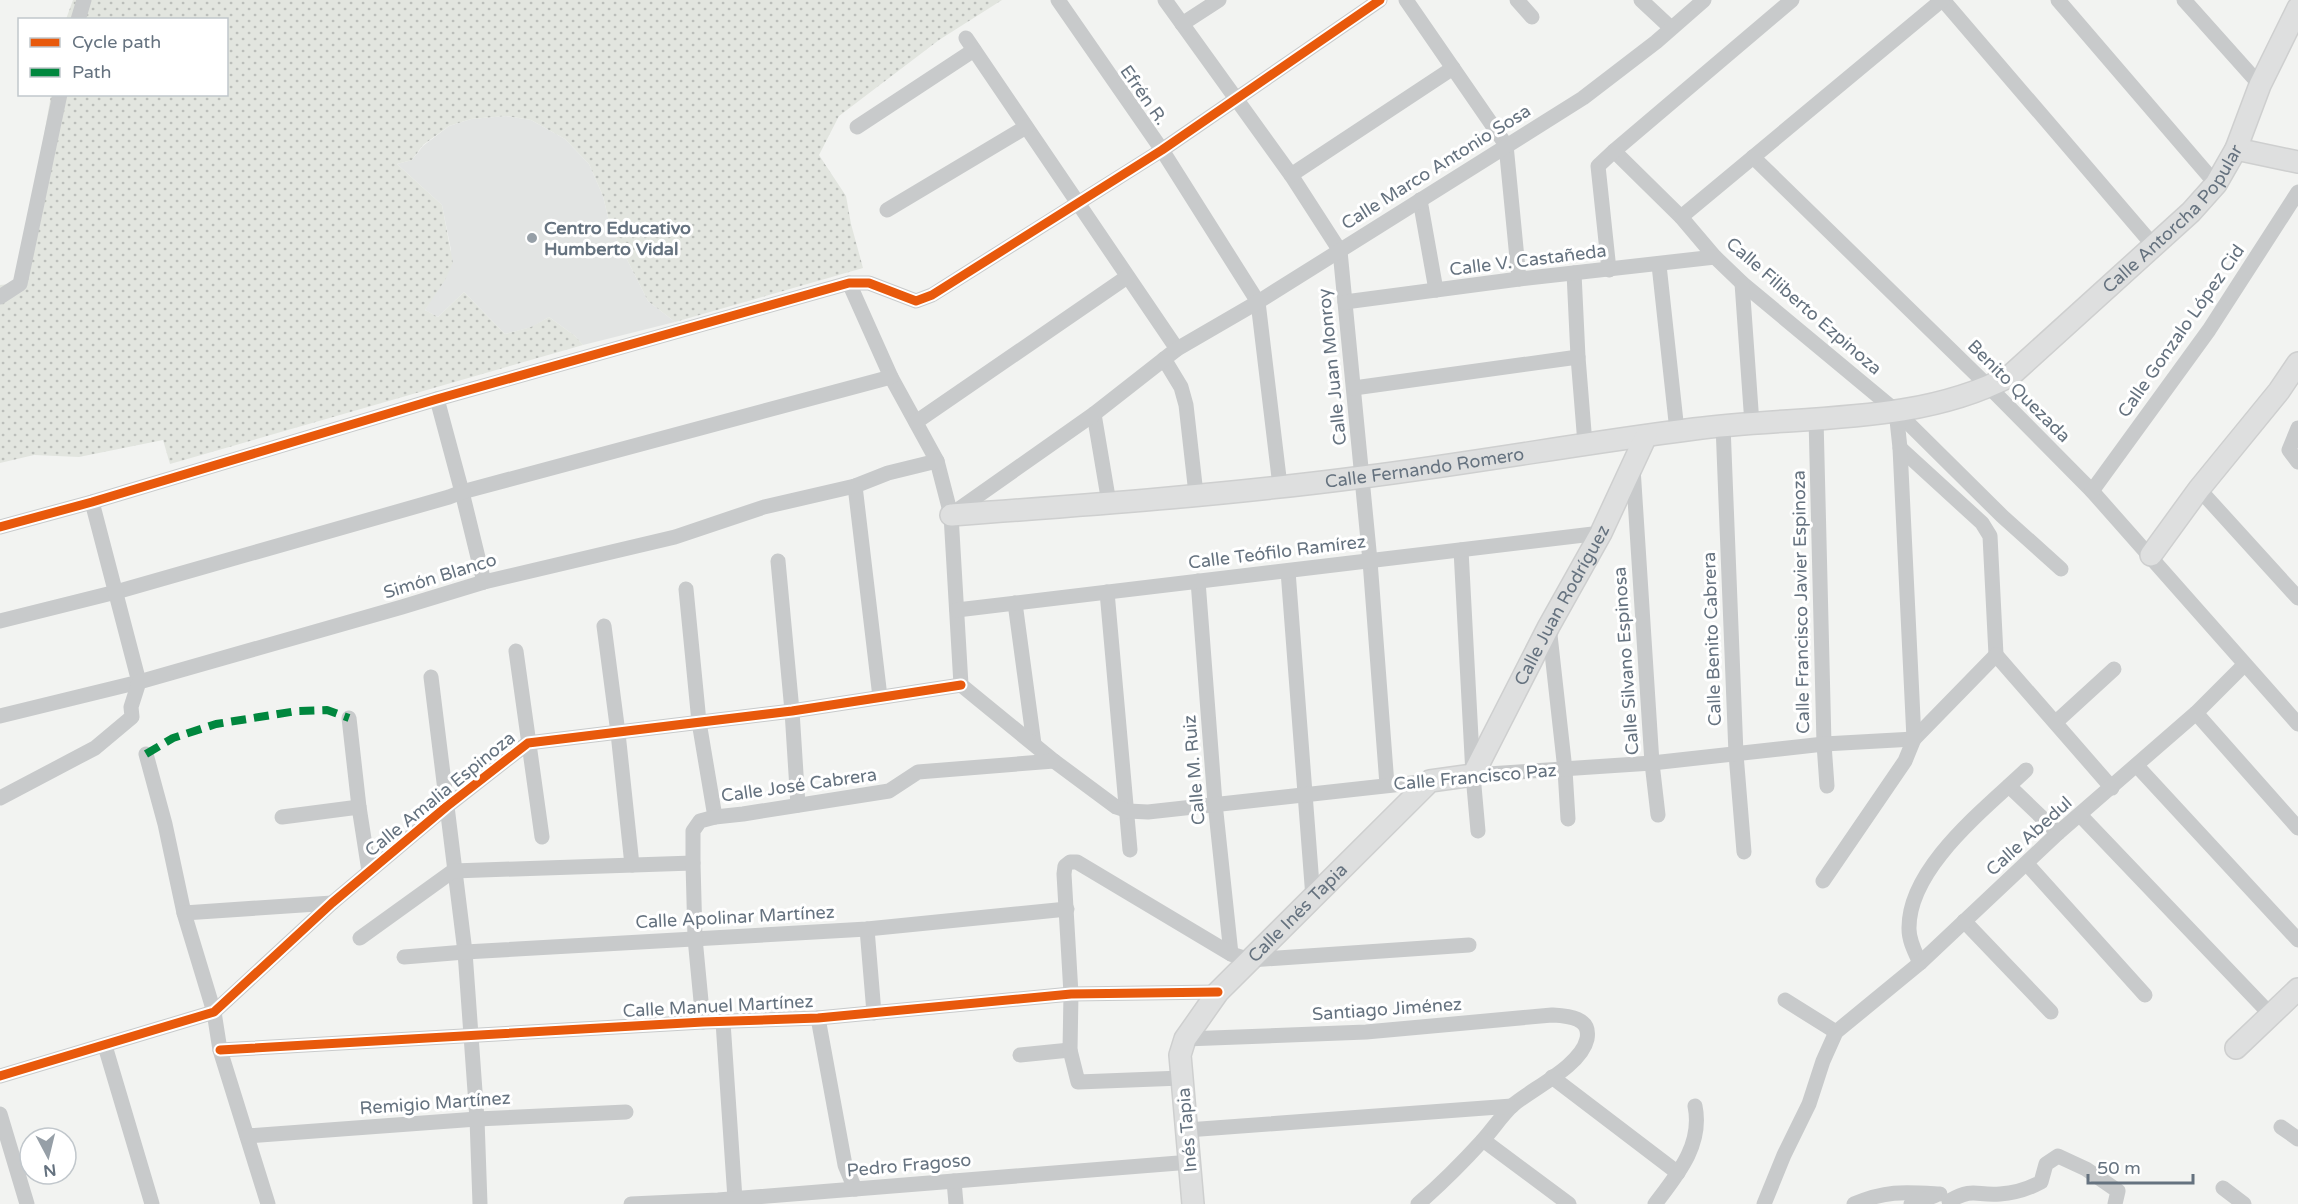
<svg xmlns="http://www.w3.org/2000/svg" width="2298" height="1204" viewBox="0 0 2298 1204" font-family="'Varela Round',sans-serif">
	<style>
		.built { fill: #e2e4e3 }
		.grass { fill: url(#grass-dots) }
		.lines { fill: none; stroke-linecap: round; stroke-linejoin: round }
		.secondary-casing { stroke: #cecfcf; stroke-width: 24 }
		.street { stroke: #c8cacb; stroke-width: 15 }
		.secondary { stroke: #dedfdf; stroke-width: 21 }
		.quiet { stroke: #00873e; stroke-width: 8; stroke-dasharray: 15 8; stroke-linecap: butt }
		.cycleway-casing { stroke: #fff; stroke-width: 13 }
		.cycleway { stroke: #e8590c; stroke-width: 9 }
		.poi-dot { fill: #969fa7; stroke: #fff; stroke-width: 2 }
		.labels { text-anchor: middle; stroke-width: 6; stroke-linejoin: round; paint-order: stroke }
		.street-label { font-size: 18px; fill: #65727f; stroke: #fff }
		.poi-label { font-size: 18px; font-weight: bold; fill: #65727f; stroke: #fff; text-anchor: start }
	</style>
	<defs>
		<pattern id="grass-dots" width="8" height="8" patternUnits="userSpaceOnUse" patternTransform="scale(1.5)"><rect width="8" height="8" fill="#e2e5df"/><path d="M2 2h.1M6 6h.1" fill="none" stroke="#bbbeba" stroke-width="1.8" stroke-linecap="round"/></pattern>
	</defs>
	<rect width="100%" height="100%" fill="#f2f3f1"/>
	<path class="built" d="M506 116 531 120 565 139 589 164 603 196 610 226 648 301 675 322 583 345 575 336 549 317 532 327 505 334 464 292 438 317 425 310 433 296 451 250 442 205 397 164 412 160 423 146 449 126 471 119Z"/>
	<path class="grass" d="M73 0H1002L939 40 839 116 819 155 846 196 851 224 863 268 675 322 648 301 610 226 603 196 589 164 565 139 531 120 506 116 471 119 449 126 423 145 412 160 397 164 442 205 453 263 445 280 425 310 438 317 464 292 505 334 531 327 549 317 575 336 583 345 170 464 163 440 79 457 34 455 0 463V285L18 283 51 95 226 94V20L66 19Z"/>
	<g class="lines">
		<defs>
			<g id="secondary">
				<path d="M2236 149 2298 162"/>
				<path id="s1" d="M951 515C1088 505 1226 495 1363 477 1474 463 1583 443 1694 429 1797 415 1916 426 2010 376L2191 212 2216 184 2236 149 2260 85 2298 8"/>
				<path d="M2151 555 2199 489 2279 391 2298 363"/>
				<path d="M2236 1048 2298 989"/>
				<path id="s2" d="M1193 1204 1180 1055 1185 1039 1218 992 1430 781 1473 775 1549 626 1601 533 1646 436"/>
			</g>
		</defs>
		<use href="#secondary" class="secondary-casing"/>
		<g class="street">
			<path d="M1058 0 1162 150 1258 302 1280 486"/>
			<path d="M1165 0 1291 175 1340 251 1370 561 1387 785"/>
			<path d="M1406 0 1506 145 1519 279"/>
			<path d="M1517 0 1532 17"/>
			<path d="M1641 0 1671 28"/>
			<path d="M1943 0 2153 245"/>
			<path d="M2058 0 2216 184"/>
			<path d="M2184 0 2260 85"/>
			<path d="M78 20 84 0"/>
			<path d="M1182 24 1219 0"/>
			<path d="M966 38 1177 349"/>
			<path d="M857 127 974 50"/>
			<path d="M1614 151 1681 217 1715 257 1742 283 1896 411 2002 516 2061 569"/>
			<path d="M1753 157 1989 387 2092 491 2298 724"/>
			<path d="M1291 175 1453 68"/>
			<path d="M1420 200 1436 290"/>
			<path d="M887 210 1026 127"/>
			<path d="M1681 217 1942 0"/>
			<path d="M1659 265 1677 431"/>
			<path d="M1609 270 1598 166 1614 151 1792 0"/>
			<path d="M1574 273 1578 357 1585 444"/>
			<path d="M849 283 891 377 937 461 951 515 961 685"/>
			<path d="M1742 283 1752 424"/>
			<path d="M0 297 20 284 60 94"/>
			<path d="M1345 302 1519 279 1715 257"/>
			<path d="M1164 359 1181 387 1186 405 1196 494"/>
			<path d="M1354 388 1578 357"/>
			<path d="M437 399 462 492 484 582"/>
			<path d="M1094 414 1109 503"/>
			<path d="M1816 418 1824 744 1827 786"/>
			<path d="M916 422 1127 277"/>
			<path d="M1723 425 1736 754 1744 852"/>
			<path d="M2298 428 2289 450 2298 462"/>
			<path d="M1900 448 1982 523 1990 536 1996 655"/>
			<path d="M1633 468 1652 763 1658 815"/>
			<path d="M855 486 880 697"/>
			<path d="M2199 489 2298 598"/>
			<path d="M2092 491 2209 330 2298 192"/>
			<path d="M952 514 1094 414 1177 349 1258 302 1583 98 1656 42 1704 0"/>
			<path d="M0 527 92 502 437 399 849 283H869L916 301 932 295 1162 150 1380 0"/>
			<path d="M1461 550 1473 775 1478 831"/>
			<path d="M778 561 792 711 798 805"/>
			<path d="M1288 571 1313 898"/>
			<path d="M1198 581 1215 803 1231 954"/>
			<path d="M686 589 699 722 715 817"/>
			<path d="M1107 592 1130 850"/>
			<path d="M1015 603 1034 744"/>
			<path d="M957 610 1601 533"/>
			<path d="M0 621 116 592 449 497 462 492 891 377"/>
			<path d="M604 626 618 733 632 865"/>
			<path d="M1549 626 1565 770 1568 819"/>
			<path d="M516 651 542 837"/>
			<path d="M1996 655 2112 788"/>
			<path d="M431 677 465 952 477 1119 480 1204"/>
			<path d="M961 685 1054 761 1116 807 1128 811 1148 812 1430 781"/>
			<path d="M2196 713 2298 828"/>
			<path d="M0 716 139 682 92 502"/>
			<path d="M349 718 359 807 369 871"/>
			<path d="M2056 722 2114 669"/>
			<path d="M146 754 165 824 184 913 214 1012 220 1050 268 1204"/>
			<path d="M2137 766 2298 940"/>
			<path d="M1473 775 1652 763 1824 744 1914 739 1996 655"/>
			<path d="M2009 786 2058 833"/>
			<path d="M0 798 95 748 132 717 131 707 139 682 402 607 484 582 675 537 764 507 855 486 888 473 937 461"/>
			<path d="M2080 815 2270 1014"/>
			<path d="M282 817 359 807"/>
			<path d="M2027 864 2145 995"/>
			<path d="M1823 881 1905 761 1914 739 1900 448 1896 411"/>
			<path d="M184 913 332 903"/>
			<path d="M1964 921 2051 1012"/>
			<path d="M867 929 874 1013"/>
			<path d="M360 938 453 871 693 863"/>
			<path d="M404 957 465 952 867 929 1067 909"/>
			<path d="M1920 963C1915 952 1909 941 1909 929 1908 868 1985 809 2026 770"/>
			<path d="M1785 1000 1836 1032"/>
			<path d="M818 1018 845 1165 855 1189"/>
			<path d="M703 1022 695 938 693 863V831L700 821 715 817 743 814 889 791 918 772 1054 761"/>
			<path d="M723 1022 735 1199"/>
			<path d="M1185 1039 1366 1032 1552 1015C1568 1016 1591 1017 1587 1039 1581 1066 1533 1088 1513 1105 1502 1115 1493 1129 1483 1140 1463 1162 1441 1184 1418 1204"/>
			<path d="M105 1046 152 1204"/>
			<path d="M220 1050 703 1022 818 1018 1071 994 1218 992"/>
			<path d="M1020 1055 1070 1050"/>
			<path d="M0 1076 214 1012 332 903 446 807 528 743 792 711 961 685"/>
			<path d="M1552 1077 1678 1173"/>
			<path d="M1182 1078 1078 1082 1070 1050 1071 994 1064 874 1065 866 1070 862H1077L1231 954 1250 960 1469 945"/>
			<path d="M0 1114 27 1204"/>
			<path d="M2281 1127 2298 1139"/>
			<path d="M1187 1130 1512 1106"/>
			<path d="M247 1136 477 1119 626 1112"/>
			<path d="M1483 1140 1569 1204"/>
			<path d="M954 1181 956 1204"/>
			<path d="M2223 1188 2244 1204"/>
			<path d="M1949 1201C1975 1187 1975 1196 2000 1194 2015 1193 2028 1189 2041 1182L2046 1164 2058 1156 2086 1169 2118 1191 2115 1204"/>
			<path d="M631 1204 718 1200 1191 1162"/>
			<path d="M1655 1204C1677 1175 1703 1145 1695 1106"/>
			<path d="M1764 1204 1784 1155 1809 1104 1823 1061 1836 1032 1920 963 2058 833 2196 713 2244 665"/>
			<path d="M1854 1204C1887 1190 1905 1192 1940 1194"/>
			<path d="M1911 1204 1934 1196"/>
		</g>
		<use href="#secondary" class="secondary"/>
		<path class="quiet" d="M146 754 173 738 216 724 297 711 327 710 349 718"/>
		<defs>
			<g id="cycleway">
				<path d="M0 527 92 502 437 399 849 283H869L916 301 932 295 1162 150 1380 0"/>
				<path d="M220 1050 703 1022 818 1018 1071 994 1218 992"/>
				<path d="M0 1076 214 1012 332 903 446 807 528 743 792 711 961 685"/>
			</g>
		</defs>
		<use href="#cycleway" class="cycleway-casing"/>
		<use href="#cycleway" class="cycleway"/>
	</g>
	<circle class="poi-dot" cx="532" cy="238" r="6"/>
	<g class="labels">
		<g class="street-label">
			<text transform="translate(1144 95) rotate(55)" y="6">Efrén R.</text>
			<text transform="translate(1436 167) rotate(-32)" y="6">Calle Marco Antonio Sosa</text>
			<text dy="6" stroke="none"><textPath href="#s1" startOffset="1298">Calle Antorcha Popular</textPath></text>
			<text transform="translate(1528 260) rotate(-7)" y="6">Calle V. Castañeda</text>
			<text transform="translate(1804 306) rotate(41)" y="6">Calle Filiberto Ezpinoza</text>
			<text transform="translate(2181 331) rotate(-55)" y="6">Calle Gonzalo López Cid</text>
			<text transform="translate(1332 367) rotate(-96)" y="6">Calle Juan Monroy</text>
			<text transform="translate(2019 391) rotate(45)" y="6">Benito Quezada</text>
			<text dy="6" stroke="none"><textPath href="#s1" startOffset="476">Calle Fernando Romero</textPath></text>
			<text transform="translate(1277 552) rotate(-7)" y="6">Calle Teófilo Ramírez</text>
			<text transform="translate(440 576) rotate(-17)" y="6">Simón Blanco</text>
			<text transform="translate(1801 602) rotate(-91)" y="6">Calle Francisco Javier Espinoza</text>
			<text dy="6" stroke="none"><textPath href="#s2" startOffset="758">Calle Juan Rodríguez</textPath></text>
			<text transform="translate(1712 639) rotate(-92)" y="6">Calle Benito Cabrera</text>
			<text transform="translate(1626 661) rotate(-94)" y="6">Calle Silvano Espinosa</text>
			<text transform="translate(1194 770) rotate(-95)" y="6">Calle M. Ruiz</text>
			<text transform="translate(1475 777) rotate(-5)" y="6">Calle Francisco Paz</text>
			<text transform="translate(799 785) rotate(-8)" y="6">Calle José Cabrera</text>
			<text transform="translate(440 794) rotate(-39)" y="6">Calle Amalia Espinoza</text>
			<text transform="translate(2029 836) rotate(-42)" y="6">Calle Abedul</text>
			<text dy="6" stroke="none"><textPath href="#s2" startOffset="336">Calle Inés Tapia</textPath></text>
			<text transform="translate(735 917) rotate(-3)" y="6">Calle Apolinar Martínez</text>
			<text transform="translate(718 1006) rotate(-3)" y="6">Calle Manuel Martínez</text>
			<text transform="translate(1387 1009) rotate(-4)" y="6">Santiago Jiménez</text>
			<text transform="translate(435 1103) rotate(-4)" y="6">Remigio Martínez</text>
			<text transform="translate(1187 1130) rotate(-95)" y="6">Inés Tapia</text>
			<text transform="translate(909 1165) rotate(-5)" y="6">Pedro Fragoso</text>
		</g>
		<g class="poi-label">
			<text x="544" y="234">Centro Educativo<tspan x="544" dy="21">Humberto Vidal</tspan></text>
		</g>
	</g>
	<rect x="18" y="18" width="210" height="78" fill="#ffffff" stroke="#c1c7cc" stroke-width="1.5"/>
	<rect x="30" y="38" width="30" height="9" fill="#e8590c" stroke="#c1c7cc" stroke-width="1.5"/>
	<text x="72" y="48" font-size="18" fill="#65727f">Cycle path</text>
	<rect x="30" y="68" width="30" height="9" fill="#00873e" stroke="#c1c7cc" stroke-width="1.5"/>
	<text x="72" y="78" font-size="18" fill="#65727f">Path</text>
	<g transform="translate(48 1156) rotate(173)"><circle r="28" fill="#ffffff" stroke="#c1c7cc" stroke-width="1.5"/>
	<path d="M0-4.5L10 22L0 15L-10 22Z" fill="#969fa7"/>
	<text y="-9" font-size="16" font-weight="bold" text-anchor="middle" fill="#65727f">N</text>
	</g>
	<path d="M2088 1174v9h105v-9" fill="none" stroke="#65727f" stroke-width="3"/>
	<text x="2097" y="1174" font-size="18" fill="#65727f" stroke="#ffffff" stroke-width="4.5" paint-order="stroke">50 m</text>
</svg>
